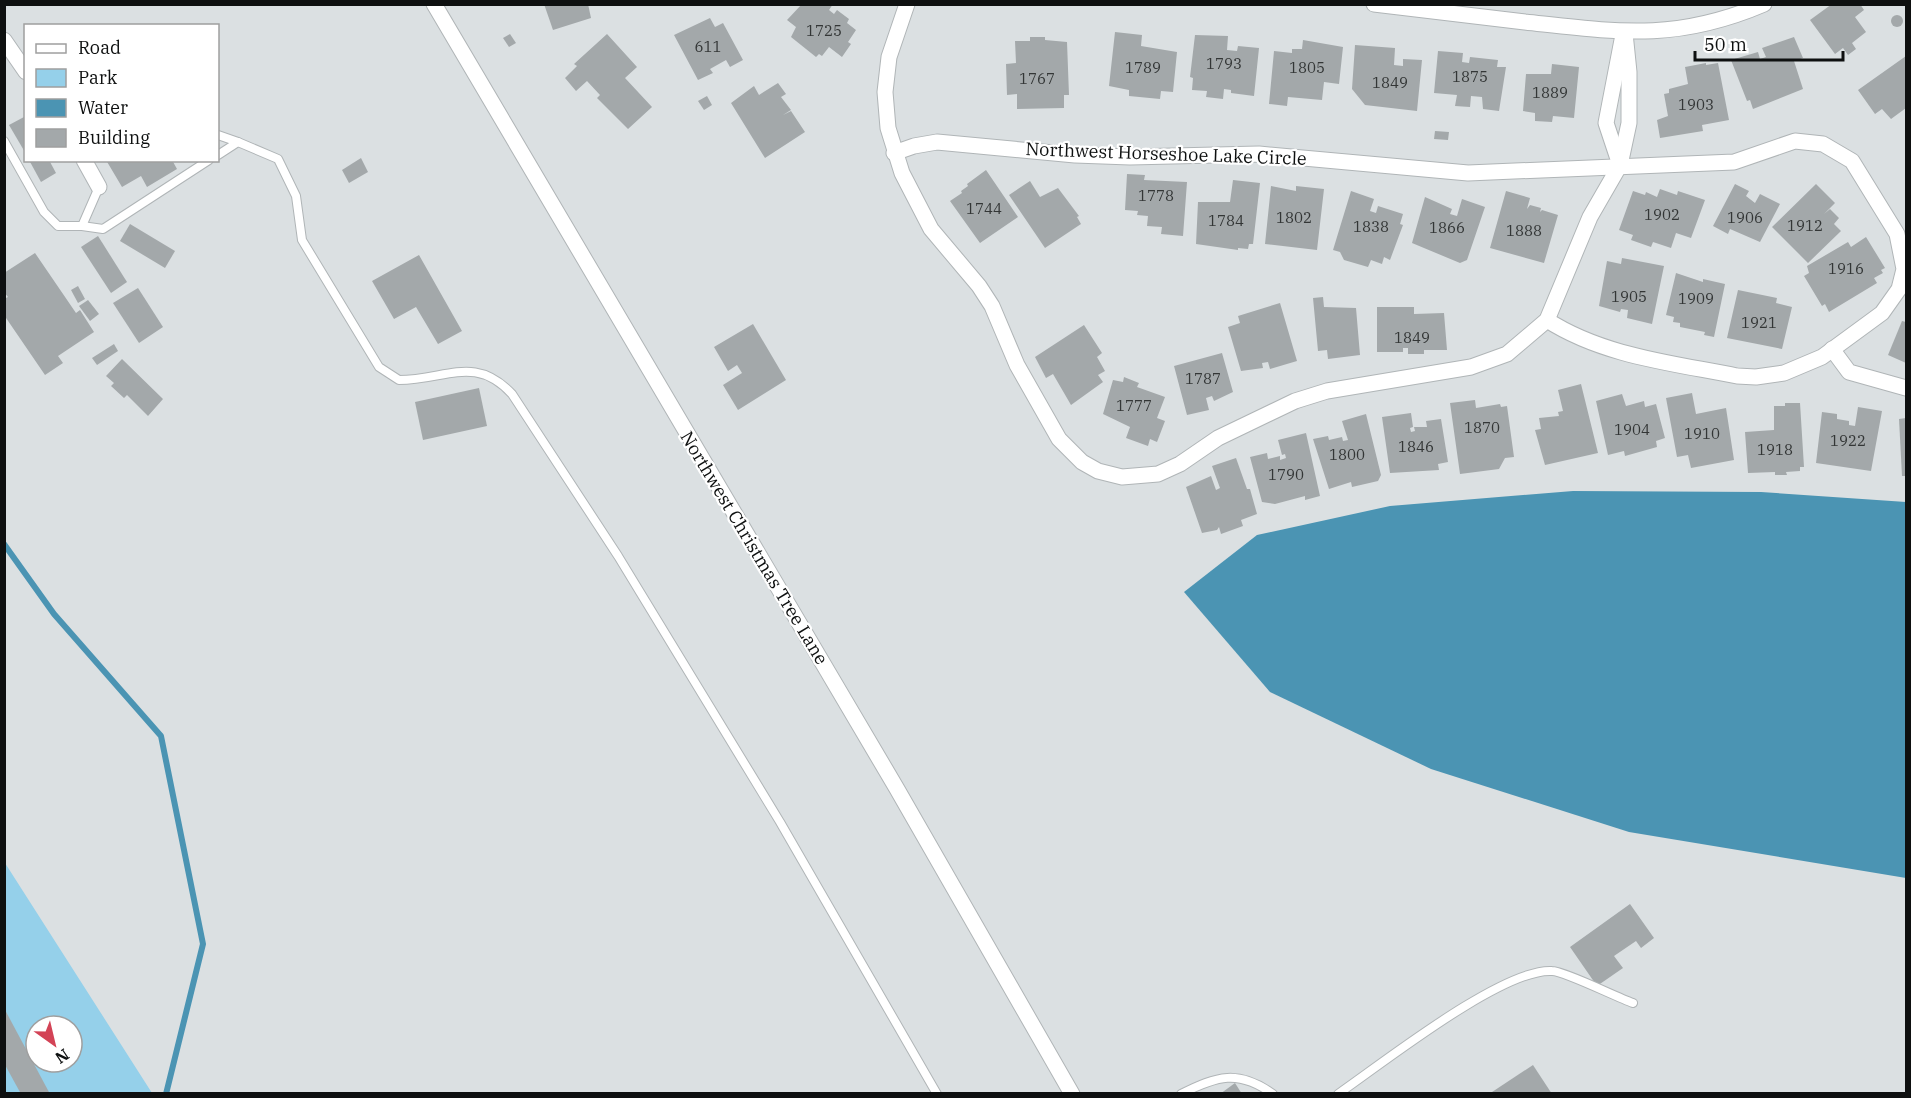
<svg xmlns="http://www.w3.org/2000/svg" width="1911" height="1098" viewBox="0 0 1911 1098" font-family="'IBM Plex Serif',serif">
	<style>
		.green { fill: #95d0ea; fill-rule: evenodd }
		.water { fill: #4b94b3 }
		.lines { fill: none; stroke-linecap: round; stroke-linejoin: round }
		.stream { stroke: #4b94b3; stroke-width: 6 }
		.building { fill: #a3a8aa }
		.lane-casing { stroke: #b0b5b7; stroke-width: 10 }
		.street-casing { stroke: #b0b5b7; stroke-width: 17 }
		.lane { stroke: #fff; stroke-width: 8 }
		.street { stroke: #fff; stroke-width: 15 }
		.labels { text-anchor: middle; stroke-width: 4.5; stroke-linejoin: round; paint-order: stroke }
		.number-label { font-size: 15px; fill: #333636 }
		.street-label { font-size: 18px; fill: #0e1010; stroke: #fff }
	</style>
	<rect width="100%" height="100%" fill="#dbe0e2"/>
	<path class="green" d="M5 863 152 1093H5ZM36 1026H72V1062H36Z"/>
	<path class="water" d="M1573 491 1761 492 1906 502V878L1629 832 1431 769 1270 692 1184 592 1257 535 1390 506Z"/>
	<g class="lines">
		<path class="stream" d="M4 544 54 614 161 736 203 944 166 1094"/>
	</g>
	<g class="building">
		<path d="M544 4H588L591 18 553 30Z"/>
		<path d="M802 4H833L829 10 834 14 837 10 849 19 847 23 856 30 848 42 851 44 842 57 829 47 822 56 819 54 816 57 791 37 796 27 787 20Z"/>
		<path d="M1832 4H1860L1864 10 1855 17 1866 32 1852 43 1856 49 1848 55 1843 48 1835 54 1810 20Z"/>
		<circle cx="1897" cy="21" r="6"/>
		<path d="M710 18 715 27 723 23 743 60 730 67 726 60 710 69 713 73 698 80 674 35Z"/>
		<path d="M1115 32 1142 35 1141 46 1177 52 1173 92 1161 91 1160 99 1129 96V90L1109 86Z"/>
		<path d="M510 34 516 43 509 47 503 38Z"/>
		<path d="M607 34 637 67 625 78 652 107 628 129 597 98 600 95 587 81 576 91 565 78 577 66 574 64Z"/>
		<path d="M1195 35 1228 36 1227 50 1237 51 1238 46 1259 48 1254 96 1231 93V90L1224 89 1223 99 1206 97 1207 91 1192 90 1193 78 1190 77Z"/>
		<path d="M1030 37H1045V40L1067 42 1069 95H1064V108L1017 109V94L1007 95 1006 64 1016 63 1015 41H1030Z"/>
		<path d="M1794 37 1803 58 1794 61 1803 89 1753 109 1750 100 1747 101 1731 60 1758 52 1760 59 1766 57 1762 48Z"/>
		<path d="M1303 40 1343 47 1339 84 1324 82 1322 100 1288 97 1287 106 1269 104 1274 51 1292 53V49H1302Z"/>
		<path d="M1355 45 1395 48 1394 65 1403 66V59L1422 60 1417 111 1365 105 1352 89Z"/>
		<path d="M1438 51 1463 53 1462 62 1469 63 1470 57 1498 60 1497 67H1506L1499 111 1483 109 1482 97 1471 96 1470 107 1455 106 1457 95 1434 93Z"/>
		<path d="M1906 56V108L1891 119 1882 109 1875 114 1858 90Z"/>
		<path d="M1706 63V65L1718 63 1729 120 1702 125 1703 131 1660 138 1657 120 1668 116 1664 94 1669 93V89L1688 84 1685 67Z"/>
		<path d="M1552 64 1579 67 1574 118 1553 116 1552 122 1535 121V113L1523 111 1526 74H1551Z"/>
		<path d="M778 83 786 94 781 97 791 110 783 115 791 111 805 132 765 158 731 103 754 86 759 95Z"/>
		<path d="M707 96 712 105 704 110 698 101Z"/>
		<path d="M24 117 26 119V154L9 125Z"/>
		<path d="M1435 131 1449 132 1448 140 1434 139Z"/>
		<path d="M361 158 368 172 349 183 342 170Z"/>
		<path d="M29 160H49L56 173 41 182Z"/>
		<path d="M106 160H172L177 169 147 187 141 176 122 187Z"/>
		<path d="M986 170 1018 217 980 243 950 201 962 193 961 191 968 186 967 184Z"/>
		<path d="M1127 174 1145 175 1144 180 1187 182 1183 236 1161 234 1162 227 1147 226 1148 216 1137 215 1138 211 1125 210Z"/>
		<path d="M1233 180 1260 183 1253 244H1249L1248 249 1238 248V250L1196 244 1198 202H1230Z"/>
		<path d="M1030 181 1040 197 1058 188 1079 216 1077 217 1081 224 1045 248 1009 195Z"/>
		<path d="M1735 184 1749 191 1746 196 1755 203 1760 194 1780 204 1760 242 1730 229 1728 234 1713 226Z"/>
		<path d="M1816 184 1835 203 1824 214 1830 209 1839 218 1834 224 1841 231 1808 263 1772 227Z"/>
		<path d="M1271 186 1296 191V186L1324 189 1317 250 1265 244Z"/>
		<path d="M1660 189 1677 195 1678 191 1705 200 1691 238 1676 233 1671 248 1653 242 1651 247 1631 240 1633 235 1619 230 1633 191 1645 195 1646 192 1657 197Z"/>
		<path d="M1351 191 1374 199 1370 211 1376 213 1378 206 1403 214 1400 224 1403 225 1390 260 1384 257 1382 264 1371 260 1368 267 1344 260 1340 252 1333 250Z"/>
		<path d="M1506 191 1530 198 1527 209 1530 205 1541 208 1540 212 1542 210 1558 215 1544 263 1490 248Z"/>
		<path d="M1425 197 1452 209 1450 214 1457 216 1462 199 1485 207 1467 260 1460 263 1412 243Z"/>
		<path d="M130 224 175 251 165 268 120 241Z"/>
		<path d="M98 236 127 282 111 293 81 247Z"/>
		<path d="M1866 237 1885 268 1881 270 1883 273 1874 278 1877 283 1829 312 1825 304 1822 306 1804 276 1809 273 1807 266 1848 242 1851 247Z"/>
		<path d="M35 253 76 313 80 310 94 332 58 356 63 363 45 375 4 315V299L8 297 4 292V273Z"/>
		<path d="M419 255 462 331 438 344 416 307 394 319 372 281Z"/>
		<path d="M1622 258 1664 266 1652 324 1627 318 1628 310 1621 309 1620 312 1599 306 1607 261 1621 264Z"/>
		<path d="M1676 273 1703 282V279L1725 284 1714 337 1704 335 1705 332 1680 327V323L1673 322 1674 317 1666 315Z"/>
		<path d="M78 286 85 299 78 303 71 290Z"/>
		<path d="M138 288 163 327 139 343 113 303Z"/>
		<path d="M1738 290 1777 298 1776 303 1792 307 1782 349 1727 338Z"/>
		<path d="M1323 297 1324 307 1356 308 1360 355 1328 359 1327 350 1318 351 1313 298Z"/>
		<path d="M88 300 99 314 90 321 79 306Z"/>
		<path d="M1280 303 1297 361 1270 369 1268 362 1262 363 1263 368 1241 371 1228 327 1240 323 1238 316Z"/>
		<path d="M1377 307H1414V314L1444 313 1447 350H1424V354H1408V348H1403V352H1377Z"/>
		<path d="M1902 321 1906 322V363L1888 355Z"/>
		<path d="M753 324 786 380 738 410 723 385 742 373 737 365 728 371 714 347Z"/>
		<path d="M1084 325 1102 353 1097 357 1105 371 1098 375 1103 382 1071 405 1053 374 1046 378 1035 357Z"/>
		<path d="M114 344 118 351 97 365 92 358Z"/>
		<path d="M1222 353 1233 392 1214 401 1212 396 1206 398 1209 410 1187 415 1174 366Z"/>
		<path d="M122 359 163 399 148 416 127 395 124 398 111 386 114 383 106 376Z"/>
		<path d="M1124 377 1139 383 1137 387 1165 397 1157 418 1165 421 1157 442 1150 439 1148 446 1126 438 1130 427 1103 414 1113 380 1123 382Z"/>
		<path d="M1581 384 1598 453 1545 465 1535 430 1541 429 1539 418 1559 416 1558 412 1563 411 1558 390Z"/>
		<path d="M479 388 487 426 423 440 415 402Z"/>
		<path d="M1692 393 1696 414 1726 408 1734 460 1691 468 1688 455 1677 457 1666 398Z"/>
		<path d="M1622 394 1626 406 1644 401 1645 407 1656 404 1665 438 1656 441 1657 447 1625 456 1624 451 1608 455 1596 401Z"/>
		<path d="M1475 400 1476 408 1500 404 1501 407 1507 406 1514 457 1505 458 1499 469 1460 474 1450 403Z"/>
		<path d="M1785 403H1800L1804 467H1800V471L1786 472 1787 475H1775V472L1748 473 1745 432 1774 430V406H1785Z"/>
		<path d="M1858 407 1882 411 1871 471 1816 463 1822 412 1837 414V419L1849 421V425L1855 426Z"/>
		<path d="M1411 413 1413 427 1410 428 1411 432 1415 431 1414 427H1427L1426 421 1441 419 1448 462 1438 464 1439 470 1390 473 1382 417Z"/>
		<path d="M1366 414 1381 475 1378 481 1352 487 1351 482 1329 489 1313 439 1328 436 1329 440 1342 437 1343 441 1348 440 1342 421Z"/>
		<path d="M1906 418V476H1902L1899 419Z"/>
		<path d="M1306 433 1320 496 1305 500V496L1275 504 1262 502 1250 457 1267 453 1268 459 1280 456V460L1286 458 1285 454 1282 455 1278 440Z"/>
		<path d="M1236 458 1247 489H1250L1257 514 1241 520 1243 526 1221 534 1219 527 1217 530 1202 533 1186 487 1211 476 1216 490 1220 488 1212 466Z"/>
		<path d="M1630 904 1654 938 1641 948 1636 941 1614 956 1623 968 1597 986 1570 947Z"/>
		<path d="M4 1008 50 1094H21L4 1063Z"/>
		<path d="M1533 1065 1552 1094H1489Z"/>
		<path d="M1235 1083 1242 1094H1220Z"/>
	</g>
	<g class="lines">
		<defs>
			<g id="lane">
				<path d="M218 135 238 142"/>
				<path d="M4 141 44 212 58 226H82L99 187"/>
				<path d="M218 155 238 142 278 159 296 196 302 240 379 367 399 380C446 380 475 354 512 394L618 556 780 822 937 1094"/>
				<path d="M82 226 103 229 209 160"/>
				<path d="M1181 1094C1217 1076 1238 1069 1273 1094"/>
				<path d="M1338 1094C1383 1063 1503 968 1552 971 1564 971 1616 997 1633 1003"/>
			</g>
			<g id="street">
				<path d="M434 4 897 789 1072 1094"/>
				<path d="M907 4 889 57 885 92 888 128 902 173 931 229 979 286 992 306 1017 365 1059 439 1082 462 1098 471 1122 477 1158 474 1180 464 1218 438 1295 401 1327 391 1471 367 1507 354 1547 320 1590 217 1620 165 1629 123V72L1625 33"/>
				<path d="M1374 4C1425 10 1475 16 1525 22 1617 32 1675 42 1764 4"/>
				<path d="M4 40 26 72"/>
				<path d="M894 153 914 146 937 142 1075 155 1130 157 1259 154 1468 173 1734 162 1795 141 1823 144 1852 161 1897 234 1904 269 1899 289 1882 313 1822 357 1784 373 1756 377 1737 376C1672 363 1603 356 1547 320"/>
				<path d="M84 160 99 187"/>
				<path d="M1620 165 1606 123 1622 40"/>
				<path d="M1832 349 1849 372 1906 388"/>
			</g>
		</defs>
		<use href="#lane" class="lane-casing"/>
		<use href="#street" class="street-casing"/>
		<use href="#lane" class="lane"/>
		<use href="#street" class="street"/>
	</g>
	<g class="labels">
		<g class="number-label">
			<text x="824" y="36">1725</text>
			<text x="708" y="52">611</text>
			<text x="1224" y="69">1793</text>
			<text x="1143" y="73">1789</text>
			<text x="1307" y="73">1805</text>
			<text x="1470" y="82">1875</text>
			<text x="1037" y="84">1767</text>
			<text x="1390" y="88">1849</text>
			<text x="1550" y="98">1889</text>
			<text x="1696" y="110">1903</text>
			<text x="1156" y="201">1778</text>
			<text x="984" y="214">1744</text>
			<text x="1662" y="220">1902</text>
			<text x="1294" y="223">1802</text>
			<text x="1745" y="223">1906</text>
			<text x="1226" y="226">1784</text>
			<text x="1805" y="231">1912</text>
			<text x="1371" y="232">1838</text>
			<text x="1447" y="233">1866</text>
			<text x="1524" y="236">1888</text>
			<text x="1846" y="274">1916</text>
			<text x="1629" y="302">1905</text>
			<text x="1696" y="304">1909</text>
			<text x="1759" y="328">1921</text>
			<text x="1412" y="343">1849</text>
			<text x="1203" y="384">1787</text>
			<text x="1134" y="411">1777</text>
			<text x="1482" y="433">1870</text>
			<text x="1632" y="435">1904</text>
			<text x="1702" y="439">1910</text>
			<text x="1848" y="446">1922</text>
			<text x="1416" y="452">1846</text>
			<text x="1775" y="455">1918</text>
			<text x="1347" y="460">1800</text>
			<text x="1286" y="480">1790</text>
		</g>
		<g class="street-label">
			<text transform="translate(1166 154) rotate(2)" y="6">Northwest Horseshoe Lake Circle</text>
			<text transform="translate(754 548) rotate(59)" y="6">Northwest Christmas Tree Lane</text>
		</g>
	</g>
	<rect width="1911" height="1098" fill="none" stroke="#0e1010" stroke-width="12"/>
	<rect x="24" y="24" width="195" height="138" fill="#ffffff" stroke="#9f9f9f" stroke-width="1.5"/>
	<rect x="36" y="44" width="30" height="9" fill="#ffffff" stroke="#9f9f9f" stroke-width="1.5"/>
	<text x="78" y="54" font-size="18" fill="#0e1010">Road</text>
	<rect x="36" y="69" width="30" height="18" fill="#95d0ea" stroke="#9f9f9f" stroke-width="1.5"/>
	<text x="78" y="84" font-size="18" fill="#0e1010">Park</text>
	<rect x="36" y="99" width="30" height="18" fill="#4b94b3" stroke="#9f9f9f" stroke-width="1.5"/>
	<text x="78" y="114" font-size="18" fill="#0e1010">Water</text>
	<rect x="36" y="129" width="30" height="18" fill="#a3a8aa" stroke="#9f9f9f" stroke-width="1.5"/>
	<text x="78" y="144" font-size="18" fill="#0e1010">Building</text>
	<g transform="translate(54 1044) rotate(146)"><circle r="28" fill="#ffffff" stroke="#9f9f9f" stroke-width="1.5"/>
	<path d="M0-4.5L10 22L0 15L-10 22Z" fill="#d34356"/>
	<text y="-9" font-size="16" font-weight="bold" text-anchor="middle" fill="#0e1010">N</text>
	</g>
	<path d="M1695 51v9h148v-9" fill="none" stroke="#0e1010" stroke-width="3"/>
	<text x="1704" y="51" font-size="18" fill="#0e1010" stroke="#ffffff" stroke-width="4.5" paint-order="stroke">50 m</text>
</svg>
